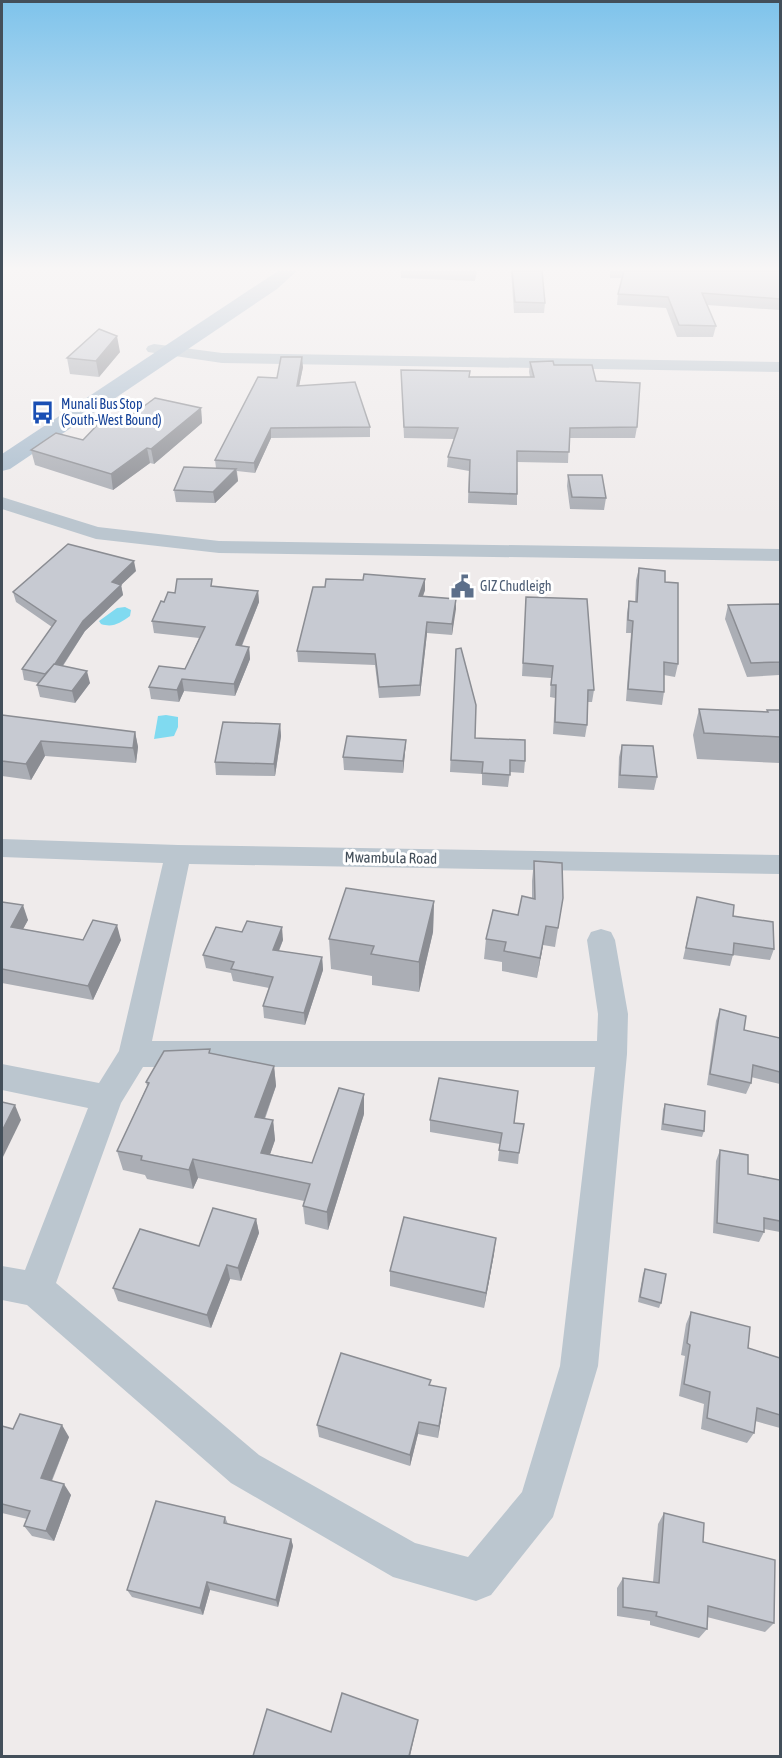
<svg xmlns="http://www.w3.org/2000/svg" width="782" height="1758" viewBox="0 0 782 1758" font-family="'Asap Condensed',sans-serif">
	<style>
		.water { fill: #80daf0 }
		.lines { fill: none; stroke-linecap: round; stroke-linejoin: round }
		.minor { fill: #bbc6cf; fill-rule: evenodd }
		.major { fill: #a9bccd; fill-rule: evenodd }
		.wall { fill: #abaeb5 }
		.shaded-wall { fill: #8b8d93 }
		.building { fill: #c7cad2; stroke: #8b8d93; stroke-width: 1.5 }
		.labels { text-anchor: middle; stroke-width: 6; stroke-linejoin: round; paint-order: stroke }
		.far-transit-label { font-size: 14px; fill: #164399; stroke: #fff; text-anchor: start }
		.far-service-label { font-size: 14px; fill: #4e5e75; stroke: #fff; text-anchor: start }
		.street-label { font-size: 15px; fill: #434f5a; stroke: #fff }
	</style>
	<rect width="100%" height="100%" fill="#efebeb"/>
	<g class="water">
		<path d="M125 607 131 610 130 616C120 623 113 628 101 624L99 621 117 608Z"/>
		<path d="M166 715 178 717V727L174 736 154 739 158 716Z"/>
	</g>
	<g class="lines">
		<g class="minor">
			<path d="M154 344 222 353 780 362V372L222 363 148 352 146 349 148 346Z"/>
			<path d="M2 497 98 527 219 541 780 549V561L219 553 96 539 2 509Z"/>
			<path d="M2 839 178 845 780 855V874L189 864 152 1041H597L598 1014 587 940 591 932 601 929 611 932 615 940 628 1014 627 1054 598 1366 553 1517 491 1595 476 1601 393 1577 231 1483 27 1305 2 1300V1266L25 1270 88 1108 2 1090V1064L99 1083 119 1051 163 863 2 857ZM143 1067H595L560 1366 522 1492 468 1557 415 1543 259 1455 56 1283 121 1103Z"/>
		</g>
		<path class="major" d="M278 271H297L277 289 10 469 2 471V454Z"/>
	</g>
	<g class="wall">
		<path d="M401 271H477L475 281 401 278Z"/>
		<path d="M511 271H542L545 303 544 313H514Z"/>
		<path d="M610 271H780V310L707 305 716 326 713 337H677L666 308 617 305 618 294 623 278H610Z"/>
		<path d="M120 352 99 377 70 374 67 358Z"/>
		<path d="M530 362 554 365 596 381 637 427 635 438H569L568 463 517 462V505L468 503 469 471 447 467 448 457 454 439 404 438 401 370 469 377H530L529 372Z"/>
		<path d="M303 367 299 386 370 427V437L271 438 255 473 237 471 238 481 215 503 176 502 174 490 216 468 215 460 277 378Z"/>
		<path d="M201 408 202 423 154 464 150 463 113 490 35 465 31 450 83 440Z"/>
		<path d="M568 475 606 498 604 510 570 509 567 486Z"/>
		<path d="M639 568 665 582 678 664 675 677 664 675V692L662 705 626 701 631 633H626L627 613 629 601 635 602 636 580Z"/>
		<path d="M136 571 121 585 123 595 85 631 63 666 90 683 75 703 40 697 37 685 39 683 24 680 22 669 52 627 16 602 13 592Z"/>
		<path d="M425 579V590L423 596 456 599 452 635 427 633 420 696 379 698 375 665 298 662 297 651 325 587 363 580Z"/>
		<path d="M213 586 258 591 259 602 242 646 249 647 250 659 235 696 184 691 179 702 151 699 149 687 185 669 199 638 154 633 152 621 164 602 175 593Z"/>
		<path d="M526 597 594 690 592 702H588L587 725 585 737 553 734 555 698 550 697 551 678 522 676Z"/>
		<path d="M780 604V681L779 675 747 677 725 619 728 605Z"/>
		<path d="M456 649 475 738 525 761 524 773 510 772 508 787 482 785V774L450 772Z"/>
		<path d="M699 709 767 712V710H780V763L697 759 693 735Z"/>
		<path d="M2 715 135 732 138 747 136 763 45 756 31 780 2 776Z"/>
		<path d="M280 724 281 736 275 776 216 775 215 762Z"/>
		<path d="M406 740 405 752 403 773 344 770 343 757Z"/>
		<path d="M622 745 657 777 654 790 618 788 619 757Z"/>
		<path d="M534 861 563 898 555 947 543 945 537 978 502 971V962L484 959 486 939 518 915 532 898V881Z"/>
		<path d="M697 897 733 916 774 949 770 960 733 955 730 966 683 959Z"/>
		<path d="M434 901 433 932 419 992 372 985V976L331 969 329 939Z"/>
		<path d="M2 902 28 920 23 929 83 940H121L93 1000 2 983Z"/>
		<path d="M283 940 279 951 322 957 323 970 305 1025 264 1018 263 1006 269 988 233 981 231 973 206 968 203 955Z"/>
		<path d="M720 1009 744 1030 780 1038V1084L751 1077V1083L746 1094 707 1085 716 1021Z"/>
		<path d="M211 1054 274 1066 276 1086 265 1119 273 1120 275 1140 270 1154 312 1163 364 1114 328 1230 305 1224 303 1206 304 1201 198 1178 193 1189 147 1179 145 1175 123 1170 117 1151 147 1086 146 1082Z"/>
		<path d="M665 1104 704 1131 702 1137 661 1130 663 1110Z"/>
		<path d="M430 1120 514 1123 519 1153 518 1164 498 1161 500 1144 430 1132Z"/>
		<path d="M720 1150 748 1174 780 1180V1232L764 1229V1232L759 1242 713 1233 716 1161Z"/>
		<path d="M256 1219 259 1233 241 1281 230 1279 211 1328 118 1301 113 1288Z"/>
		<path d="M494 1254 484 1308 390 1286V1271Z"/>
		<path d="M645 1269 661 1303 659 1308 638 1302 643 1274Z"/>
		<path d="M691 1312 748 1348 780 1358V1428L755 1421 754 1433 747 1443 701 1429 704 1404 679 1396 685 1356 681 1355 686 1324Z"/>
		<path d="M430 1385 444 1401 438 1438 418 1434 410 1466 319 1437 317 1425Z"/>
		<path d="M2 1426 13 1429 69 1437 52 1481 71 1495 54 1541 32 1536 24 1526 27 1519 2 1513Z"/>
		<path d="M664 1513 703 1542 774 1623 765 1632 707 1617V1629L699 1638 650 1625V1621L617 1616V1588L623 1578 653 1582 658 1524Z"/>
		<path d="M225 1517 228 1524 291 1539 293 1546 278 1607 210 1590 203 1615 132 1597 127 1590Z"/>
	</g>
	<g class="shaded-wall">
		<path d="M117 336 120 352 99 377 96 361Z"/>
		<path d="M302 357 303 367 297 396V386Z"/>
		<path d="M201 408 202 423 154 464 151 449Z"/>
		<path d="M271 428V438L255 473 254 463Z"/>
		<path d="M147 448 150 463 113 490 111 474Z"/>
		<path d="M236 469 238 481 215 503 213 492Z"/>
		<path d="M134 561 136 571 121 585 123 595 85 631 50 685 47 675 83 621 112 582Z"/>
		<path d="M425 579V590L419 607V596Z"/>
		<path d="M258 591 259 602 237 657 236 645Z"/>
		<path d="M456 599V609L452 635V624Z"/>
		<path d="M427 622V633L420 696V685Z"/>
		<path d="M249 647 250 659 235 696 234 684Z"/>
		<path d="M87 671 90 683 75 703 72 691Z"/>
		<path d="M182 679 184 691 179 702 177 690Z"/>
		<path d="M280 724 281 736 275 776 274 764Z"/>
		<path d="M135 732 138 747 136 763 133 748Z"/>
		<path d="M406 740 405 752 403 773V761Z"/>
		<path d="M41 741 45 756 31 780 26 764Z"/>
		<path d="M434 901 433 932 419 992V962Z"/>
		<path d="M23 905 28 920 16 942 11 927Z"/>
		<path d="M117 925 121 940 93 1000 88 986Z"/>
		<path d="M546 926 543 945 537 978 540 958Z"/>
		<path d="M282 927 283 940 274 962 273 950Z"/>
		<path d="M322 957 323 970 305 1025 304 1013Z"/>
		<path d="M274 1066 276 1086 258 1136 255 1117Z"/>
		<path d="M364 1094V1114L328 1230 327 1212Z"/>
		<path d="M15 1105 21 1120 2 1159V1131Z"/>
		<path d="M273 1120 275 1140 264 1172 261 1153Z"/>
		<path d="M193 1159 198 1178 193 1189 189 1170Z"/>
		<path d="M256 1219 259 1233 241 1281 238 1268Z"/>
		<path d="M496 1238 494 1254 484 1308 486 1293Z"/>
		<path d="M227 1265 230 1279 211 1328 207 1315Z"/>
		<path d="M446 1388 444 1401 438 1438 439 1426Z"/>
		<path d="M419 1422 418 1434 410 1466V1455Z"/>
		<path d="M62 1425 69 1437 48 1489 41 1478Z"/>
		<path d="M64 1484 71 1495 54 1541 46 1531Z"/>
		<path d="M291 1539 293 1546 278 1607 276 1600Z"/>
		<path d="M207 1582 210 1590 203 1615 200 1608Z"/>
		<path d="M418 1720 410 1756H409Z"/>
	</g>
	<g class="building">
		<path d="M512 271H542L545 303 515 302Z"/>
		<path d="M624 271H780V299L702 293 716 326 679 325 668 297 618 294Z"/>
		<path d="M99 329 117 336 96 361 67 358Z"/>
		<path d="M281 357H302L297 386 355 382 370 427 271 428 254 463 215 460 258 377 277 378Z"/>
		<path d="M553 361 554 365H592L596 381 640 383 637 427 570 428 569 452 517 451V494L469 492 470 460 448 457 458 428 404 427 401 370 470 371 469 377H534L530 362Z"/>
		<path d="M155 398 201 408 151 449 147 448 111 474 31 450 56 433 83 440 101 421 120 424Z"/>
		<path d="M184 467 236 469 213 492 174 490Z"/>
		<path d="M568 475H602L606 498 572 497Z"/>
		<path d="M68 544 134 561 112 582 121 585 83 621 55 664 45 674 22 669 56 621 13 592Z"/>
		<path d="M639 568 665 571V582L678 583V664L664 662V692L628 689 633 621 628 620 629 601 637 602Z"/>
		<path d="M364 574 425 579 419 596 456 599 452 624 427 622 420 685 379 687 375 654 297 651 313 587H325L326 579 363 580Z"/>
		<path d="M177 579H212L211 586 258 591 236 645 249 647 234 684 182 679 177 690 149 687 159 666 185 669 205 627 152 621 161 601 164 602 168 592 175 593Z"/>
		<path d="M526 597 587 599 594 690H588L587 725 555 722 556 685H551L553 666 523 663Z"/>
		<path d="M780 604V662L751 663 728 605Z"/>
		<path d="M461 648 476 705 475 738 525 740V761L510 760V775L482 773 483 762 451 760 456 649Z"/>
		<path d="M54 664 87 671 72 691 37 685Z"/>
		<path d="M699 709 768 712 767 710H780V737L704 733Z"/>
		<path d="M2 715 135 732 133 748 41 741 26 764 2 761Z"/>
		<path d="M223 722 280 724 274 764 215 762Z"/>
		<path d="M347 736 406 740 403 761 343 757Z"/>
		<path d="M622 745 653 746 657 777 620 775Z"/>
		<path d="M534 861 562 863 563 898 558 928 546 926 540 958 504 951 506 942 486 939 493 910 518 915 522 896 535 899Z"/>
		<path d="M346 888 434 901 419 962 371 954 374 946 329 939Z"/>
		<path d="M697 897 734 905 733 916 773 922 774 949 734 943 733 955 686 948Z"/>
		<path d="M2 902 23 905 11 927 83 940 93 920 117 925 88 986 2 969Z"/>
		<path d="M247 921 282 927 273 950 322 957 304 1013 263 1006 273 977 231 969 234 962 203 955 216 927 242 932Z"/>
		<path d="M720 1009 746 1016 744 1030 780 1038V1072L753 1065 751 1083 710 1074Z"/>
		<path d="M210 1049 209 1053 274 1066 255 1117 273 1120 261 1153 312 1163 339 1088 364 1094 327 1212 303 1206 310 1184 193 1159 189 1170 141 1160 142 1156 117 1151 149 1083 146 1082 164 1051Z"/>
		<path d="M439 1078 518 1091 514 1123 524 1124 519 1153 499 1150 502 1133 430 1120Z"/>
		<path d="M2 1102 15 1105 2 1131Z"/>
		<path d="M665 1104 705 1111 704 1131 663 1124Z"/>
		<path d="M720 1150 748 1155V1174L780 1180V1221L764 1218V1232L717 1223Z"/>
		<path d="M213 1208 256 1219 238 1268 227 1265 207 1315 113 1288 140 1229 199 1246Z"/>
		<path d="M404 1217 496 1238 486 1293 390 1271Z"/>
		<path d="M645 1269 666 1274 661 1303 640 1297Z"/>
		<path d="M691 1312 750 1327 748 1348 780 1358V1415L757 1408 754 1433 707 1418 710 1392 684 1384 690 1345 687 1343Z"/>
		<path d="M341 1353 431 1380 429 1385 446 1388 439 1426 419 1422 410 1455 317 1425Z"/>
		<path d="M20 1414 62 1425 41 1478 64 1484 46 1531 24 1526 30 1511 2 1504V1426L13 1429Z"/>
		<path d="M156 1501 225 1517 224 1523 291 1539 276 1600 207 1582 200 1608 127 1590Z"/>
		<path d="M664 1513 704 1523 703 1542 775 1560 774 1623 708 1606 707 1629 656 1616 657 1612 623 1607V1578L659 1583Z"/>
		<path d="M342 1693 418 1720 409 1756H253L267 1709 331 1732Z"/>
	</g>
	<linearGradient id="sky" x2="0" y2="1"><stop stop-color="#7ec3eb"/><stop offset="0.52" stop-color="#f8f6f6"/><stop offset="1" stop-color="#f8f6f6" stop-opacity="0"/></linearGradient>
	<rect width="782" height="517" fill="url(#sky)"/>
	<defs>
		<symbol id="bus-bare" viewBox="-9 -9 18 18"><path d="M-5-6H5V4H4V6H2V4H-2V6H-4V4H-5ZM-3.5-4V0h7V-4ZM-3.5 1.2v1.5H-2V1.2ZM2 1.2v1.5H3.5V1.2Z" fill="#1a4fb4" stroke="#fff" stroke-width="2.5" paint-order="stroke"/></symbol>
		<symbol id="civic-bare" viewBox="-9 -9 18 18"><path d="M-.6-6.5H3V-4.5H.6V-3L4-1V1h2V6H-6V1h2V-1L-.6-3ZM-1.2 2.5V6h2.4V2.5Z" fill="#5c6f8a" stroke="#fff" stroke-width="2.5" paint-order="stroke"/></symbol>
	</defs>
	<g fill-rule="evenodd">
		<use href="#bus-bare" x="26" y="396" width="33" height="33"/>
		<use href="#civic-bare" x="446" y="570" width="33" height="33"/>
	</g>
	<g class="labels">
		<g class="far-transit-label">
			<text x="61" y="409">Munali Bus Stop<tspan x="61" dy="16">(South-West Bound)</tspan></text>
		</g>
		<g class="far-service-label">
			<text x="480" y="591">GIZ Chudleigh</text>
		</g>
		<g class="street-label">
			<text transform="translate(391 858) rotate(1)" y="5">Mwambula Road</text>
		</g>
	</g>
	<rect width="782" height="1758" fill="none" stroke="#434f5a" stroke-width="6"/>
</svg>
